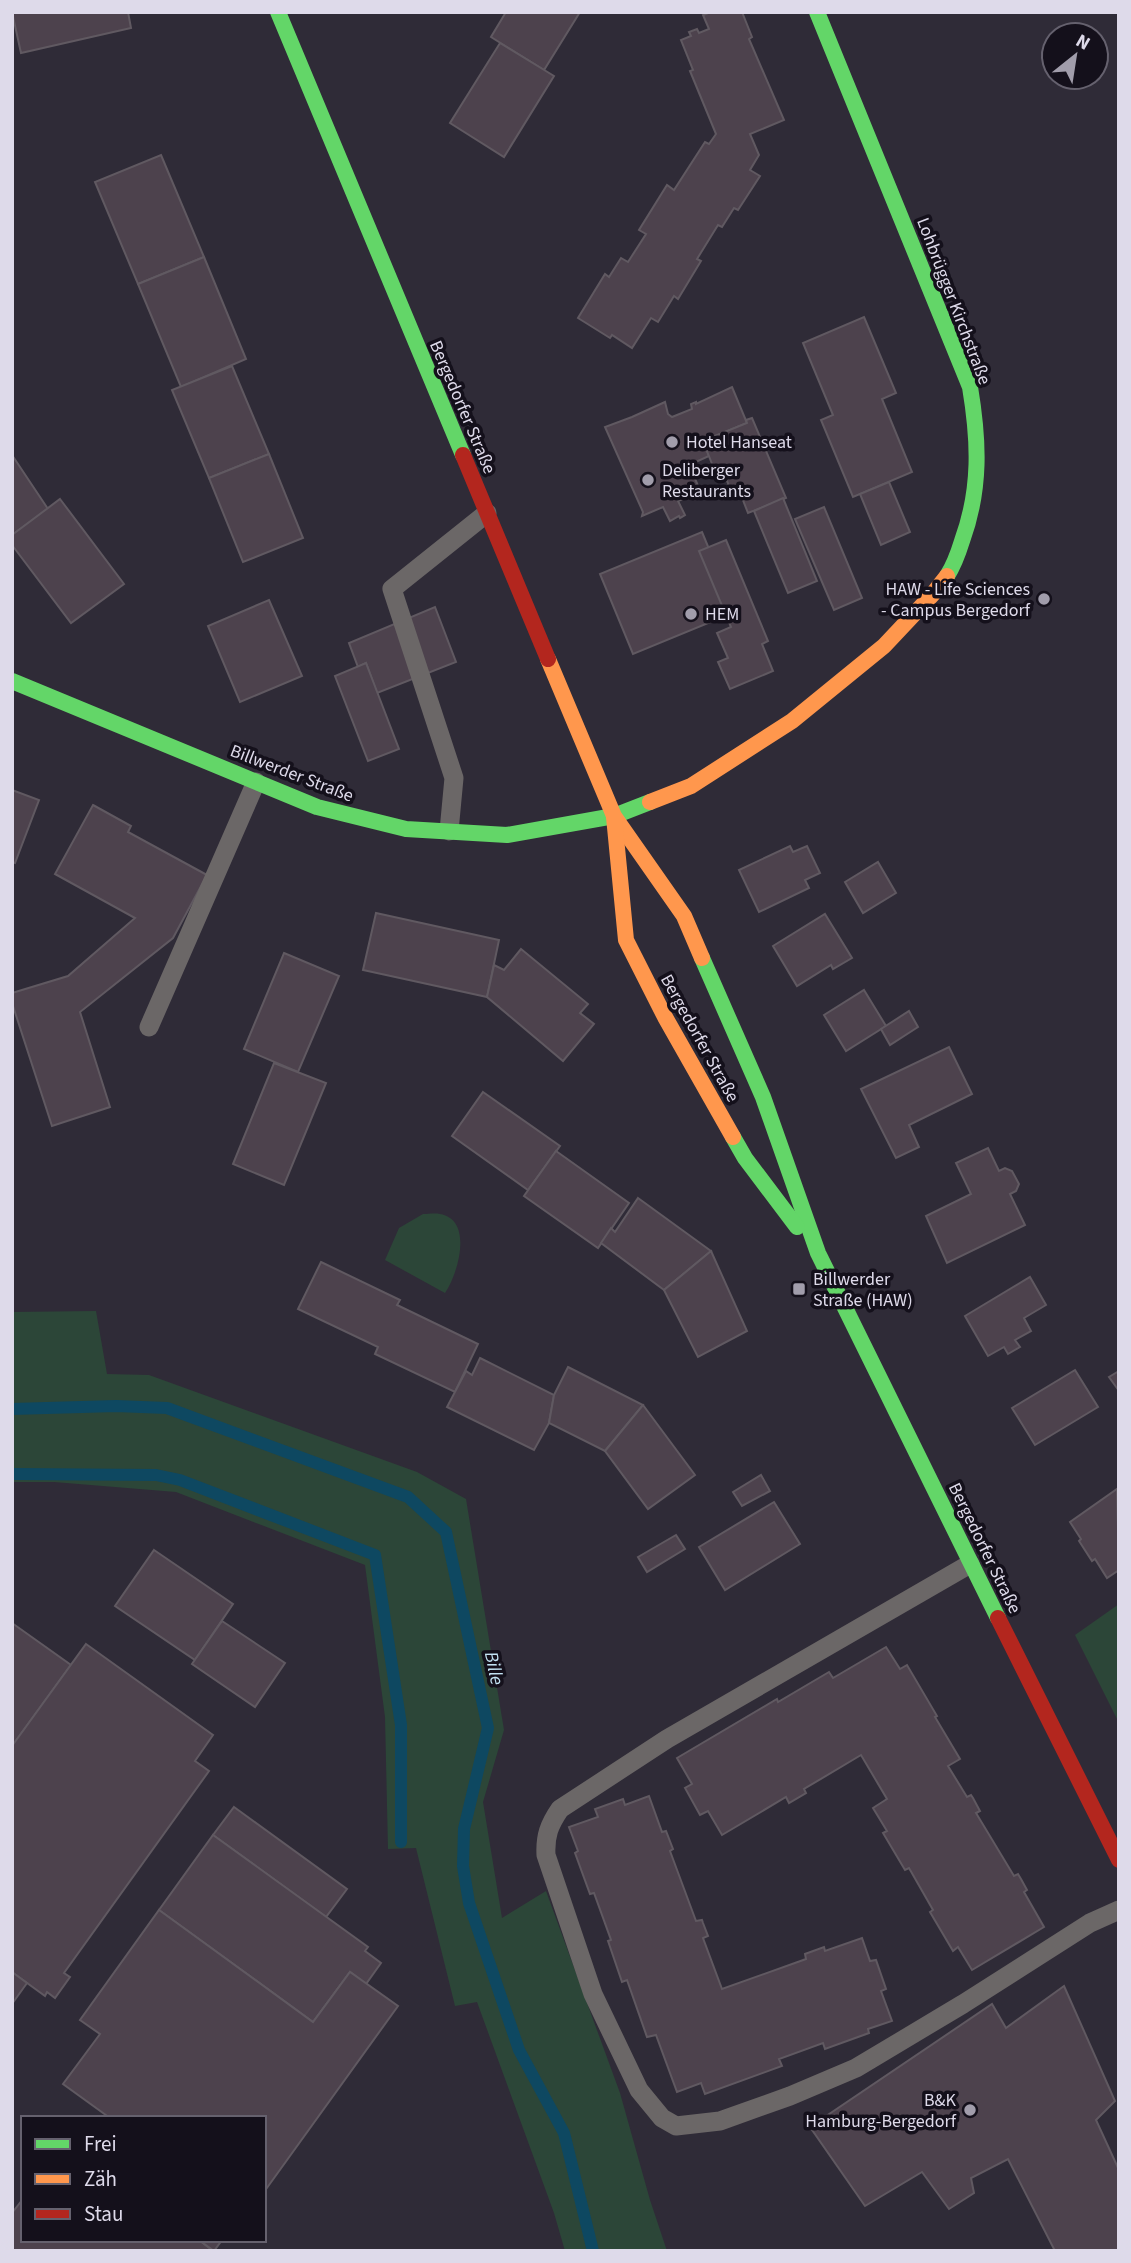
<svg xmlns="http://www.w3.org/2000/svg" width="1131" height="2263" viewBox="0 0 1131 2263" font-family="'Source Sans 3',sans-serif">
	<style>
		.green { fill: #2c4638 }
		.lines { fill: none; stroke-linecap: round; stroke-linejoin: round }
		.stream { stroke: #0e4861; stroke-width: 12 }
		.building { fill: #4d424d; stroke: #605961; stroke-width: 2 }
		.lane { stroke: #6b6767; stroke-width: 19 }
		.fast { stroke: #63d668; stroke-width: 16 }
		.slow { stroke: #ff974d; stroke-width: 16 }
		.jam { stroke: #b3261e; stroke-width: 16 }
		.poi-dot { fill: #a19dab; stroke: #14101b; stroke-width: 2.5 }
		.labels { text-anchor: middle; stroke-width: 7; stroke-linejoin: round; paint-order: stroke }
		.street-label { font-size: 18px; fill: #dedaea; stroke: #14101b }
		.poi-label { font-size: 18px; fill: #dedaea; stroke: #14101b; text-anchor: start }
		.water-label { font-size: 19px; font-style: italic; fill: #c3e3f4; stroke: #14101b }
	</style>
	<rect width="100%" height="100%" fill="#2f2b37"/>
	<g class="green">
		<path d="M423 1214C428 1214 435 1213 440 1214 474 1220 458 1274 445 1293L385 1260 399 1228Z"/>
		<path d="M96 1311 107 1374 149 1375 417 1472 466 1499 504 1730 483 1802 502 1918 546 1891 620 2093 650 2200 667 2251H565L554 2213 477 2002 455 2006 416 1848 388 1849 385 1717 365 1565 176 1492 54 1482H12V1312Z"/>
		<path d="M1119 1604V1723L1075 1635Z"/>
	</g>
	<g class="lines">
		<g class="stream">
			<path d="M12 1409 116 1406 167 1408 408 1497 446 1532 488 1728 464 1829 463 1866 469 1903 519 2050 564 2133 593 2251"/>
			<path d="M12 1474 156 1475 180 1480 375 1555 401 1725V1842"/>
		</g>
	</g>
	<g class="building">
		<path d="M12 12H128L131 28 21 53Z"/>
		<path d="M506 12H580L544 70 491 37Z"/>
		<path d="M711 12H742L752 37 749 39 784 120 750 134 759 155 750 170 760 176 738 210 734 208 722 227 718 225 697 259 701 261 678 299 674 296 658 322 651 318 632 348 612 335 610 338 578 318 605 274 609 277 621 258 628 262 646 234 639 230 667 185 674 190 705 142 709 144 716 134 690 71 693 70 681 40 691 36 689 32 697 29 699 33 709 29 703 15Z"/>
		<path d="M500 43 554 76 504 157 450 123Z"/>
		<path d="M161 155 204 257 138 284 95 182Z"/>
		<path d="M204 257 246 359 181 387 138 284Z"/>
		<path d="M864 317 896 393 882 399 912 472 853 497 821 420 833 415 803 343Z"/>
		<path d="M232 366 269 454 209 478 172 390Z"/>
		<path d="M732 387 747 423 710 438 711 440 703 441 709 456 689 465 699 488 701 487 702 491 678 501 685 515 680 518 679 516 670 521 663 507 642 516 643 512 605 427 632 417 665 402 668 414 672 417 692 409 691 404 696 402V404Z"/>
		<path d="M752 418 786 498 748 513 739 490 732 493 725 476 718 479 703 441 711 440 710 438 747 423 746 420Z"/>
		<path d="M269 454 303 538 243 562 209 478Z"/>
		<path d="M12 455 48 509 12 535Z"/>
		<path d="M889 482 910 532 881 545 860 494Z"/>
		<path d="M783 498 817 581 788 593 754 511Z"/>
		<path d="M60 499 124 584 71 623 12 545V535Z"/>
		<path d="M824 507 862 598 834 610 795 519Z"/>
		<path d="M702 532 735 612 633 654 600 574Z"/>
		<path d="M726 540 768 641 762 644 773 671 730 689 718 662 728 658 717 633 731 627 699 551Z"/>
		<path d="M269 600 302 676 240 702 208 626Z"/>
		<path d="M435 607 456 662 377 693 366 663 358 667 349 643Z"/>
		<path d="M366 663 399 749 368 761 335 676Z"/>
		<path d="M12 790 39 800 15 863 12 862Z"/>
		<path d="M93 805 131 826 128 832 207 875 173 938 80 1012 110 1107 52 1126 12 1003V993L68 976 135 918 55 874Z"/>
		<path d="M790 846 793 852 807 846 820 873 805 880 809 888 759 912 739 870Z"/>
		<path d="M878 862 896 893 863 913 845 882Z"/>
		<path d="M376 913 499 940 487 997 363 970Z"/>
		<path d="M825 914 852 958 833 969 831 965 797 986 773 946Z"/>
		<path d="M521 949 588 1004 580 1013 594 1024 563 1061 487 997 494 965 504 970Z"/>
		<path d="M284 953 339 976 298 1072 244 1049Z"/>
		<path d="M864 990 886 1026 846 1051 824 1015Z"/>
		<path d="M909 1011 918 1027 890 1045 881 1029Z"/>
		<path d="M949 1047 972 1094 909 1125 919 1147 896 1158 861 1089Z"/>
		<path d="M274 1063 326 1083 284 1185 233 1164Z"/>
		<path d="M483 1092 560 1146 528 1190 452 1136Z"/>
		<path d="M988 1148 999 1171 1005 1168 1012 1171 1019 1184 1016 1191 1010 1194 1025 1225 947 1263 926 1216 971 1194 956 1163Z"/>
		<path d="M556 1151 629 1203 598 1248 524 1196Z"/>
		<path d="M638 1198 711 1251 664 1290 601 1243 611 1228 615 1232Z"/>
		<path d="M711 1251 747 1331 698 1357 664 1290Z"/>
		<path d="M321 1262 400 1300 397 1305 478 1344 455 1392 375 1354 378 1347 298 1309Z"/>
		<path d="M1030 1277 1046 1305 1024 1318 1031 1331 1015 1340 1020 1347 1008 1354 1004 1347 988 1356 965 1316Z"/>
		<path d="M480 1358 554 1395 549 1423 534 1450 447 1407 466 1371 472 1375Z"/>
		<path d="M568 1367 643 1405 605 1451 549 1423 554 1395Z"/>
		<path d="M1075 1370 1098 1407 1035 1445 1012 1408Z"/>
		<path d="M1119 1371V1391L1109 1377Z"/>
		<path d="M643 1405 695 1475 648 1509 605 1451Z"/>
		<path d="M761 1475 770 1491 742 1506 733 1492Z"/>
		<path d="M1117 1489 1119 1570 1107 1578 1095 1559 1092 1561 1079 1541 1081 1539 1070 1522Z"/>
		<path d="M774 1502 800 1544 725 1590 699 1547Z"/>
		<path d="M676 1535 685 1549 647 1572 638 1557Z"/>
		<path d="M154 1550 233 1604 195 1660 115 1606Z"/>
		<path d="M222 1621 285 1663 255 1707 192 1664Z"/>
		<path d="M12 1623 71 1665 12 1746Z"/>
		<path d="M86 1644 213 1735 195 1761 209 1771 64 1973 70 1977 55 1998 47 1992 45 1996 12 1972V1746Z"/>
		<path d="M886 1647 900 1669 907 1665 937 1716 935 1717 960 1759 948 1766 967 1797 971 1795 973 1798 980 1811 976 1813 1014 1876 1018 1874 1021 1879 1027 1890 1024 1892 1044 1927 972 1970 958 1947 953 1951 930 1912 933 1910 909 1868 905 1870 883 1833 887 1831 873 1808 887 1799 861 1755 804 1789 806 1793 789 1803 786 1797 722 1835 708 1811 700 1815 685 1788 692 1784 677 1758 777 1699 778 1702 829 1672 833 1678Z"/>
		<path d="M649 1796 662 1832 666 1831 673 1849 670 1851 696 1921 702 1920 703 1923 708 1936 703 1938 722 1989 806 1959 805 1954 824 1947 825 1951 862 1938 870 1961 876 1960 886 1989 881 1991 892 2021 868 2029 869 2033 825 2049 823 2043 779 2059 782 2066 705 2094 701 2083 677 2092 656 2035 647 2037 627 1980 622 1982 608 1941 611 1940 594 1893 590 1894 575 1853 578 1851 569 1827 598 1817 595 1809 623 1799 625 1805Z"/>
		<path d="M234 1807 347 1889 326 1917 213 1835Z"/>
		<path d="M213 1835 368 1947 365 1951 381 1963 366 1984 350 1972 313 2022 159 1910Z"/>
		<path d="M159 1910 313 2022 350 1972 398 2006 264 2192V2118H110L63 2084 100 2034 80 2020Z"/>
		<path d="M12 1972 27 1983 12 2004Z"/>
		<path d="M1064 1986 1115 2101 1096 2120 1119 2170V2251H1055L1008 2159 971 2178 974 2193 949 2209 922 2172 865 2206 810 2127 992 2004 1006 2028Z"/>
		<path d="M23 2199V2240H199L213 2251H12V2213Z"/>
		<path d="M199 2240H222L214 2251Z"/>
	</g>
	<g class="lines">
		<g class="lane">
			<path d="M449 831 454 778 392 589 487 513"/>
			<path d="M149 1027 256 782"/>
			<path d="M970 1564 667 1739 560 1809C549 1825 545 1836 546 1855L593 1994 639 2090 662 2118 676 2126 720 2121 790 2096 856 2068 963 2004 1090 1923 1119 1910"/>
		</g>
		<g class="fast">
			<path d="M278 12 463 455"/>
			<path d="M817 12 970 387C979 441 981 489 962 541 958 554 954 565 947 576"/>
			<path d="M12 681 317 807 406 829 507 835 614 816 650 802"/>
			<path d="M702 958 763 1097 818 1253 998 1618"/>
			<path d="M733 1137 745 1158 797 1227"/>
		</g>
		<g class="slow">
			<path d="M548 659 614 816 684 916 702 958"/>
			<path d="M650 802 691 786 792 721 884 646 932 595 947 576"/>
			<path d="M614 817 626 940 665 1017 733 1137"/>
		</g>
		<g class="jam">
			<path d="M463 455 548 659"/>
			<path d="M998 1618 1119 1860"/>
		</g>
	</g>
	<g class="poi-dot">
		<circle cx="672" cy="442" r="7"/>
		<circle cx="648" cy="480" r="7"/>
		<circle cx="1044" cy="599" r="7"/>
		<circle cx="691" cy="614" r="7"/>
		<rect x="792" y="1282" width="14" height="14" rx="3.5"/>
		<circle cx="970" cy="2110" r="7"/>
	</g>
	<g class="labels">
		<g class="street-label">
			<text transform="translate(954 301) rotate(69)" y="6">Lohbrügger Kirchstraße</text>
			<text transform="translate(463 407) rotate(67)" y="6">Bergedorfer Straße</text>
			<text transform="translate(292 773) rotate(21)" y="6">Billwerder Straße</text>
			<text transform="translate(700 1038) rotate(61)" y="6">Bergedorfer Straße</text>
			<text transform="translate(985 1548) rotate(64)" y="6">Bergedorfer Straße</text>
		</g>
		<g class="poi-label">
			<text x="686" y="448">Hotel Hanseat</text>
			<text x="662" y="476">Deliberger<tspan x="662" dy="21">Restaurants</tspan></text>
			<text x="1030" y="595" text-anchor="end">HAW - Life Sciences<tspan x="1030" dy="21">- Campus Bergedorf</tspan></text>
			<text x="705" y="620">HEM</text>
			<text x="813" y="1285">Billwerder<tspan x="813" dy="21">Straße (HAW)</tspan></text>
			<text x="956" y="2106" text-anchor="end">B&amp;K<tspan x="956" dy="21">Hamburg-Bergedorf</tspan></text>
		</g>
		<g class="water-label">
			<text transform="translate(495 1668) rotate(78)" y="7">Bille</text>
		</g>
	</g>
	<rect width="1131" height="2263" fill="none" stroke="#dedaea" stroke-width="28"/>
	<rect x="21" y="2116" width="245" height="126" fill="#14101b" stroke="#65616e" stroke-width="2"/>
	<rect x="35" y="2139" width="35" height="10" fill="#63d668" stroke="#65616e" stroke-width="2"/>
	<text x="84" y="2151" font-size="21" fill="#dedaea">Frei</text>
	<rect x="35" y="2174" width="35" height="10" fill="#ff974d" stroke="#65616e" stroke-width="2"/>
	<text x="84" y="2186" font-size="21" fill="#dedaea">Zäh</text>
	<rect x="35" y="2209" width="35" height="10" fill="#b3261e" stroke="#65616e" stroke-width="2"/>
	<text x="84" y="2221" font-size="21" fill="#dedaea">Stau</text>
	<g transform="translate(1075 56) rotate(30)"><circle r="33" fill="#14101b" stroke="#65616e" stroke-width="2"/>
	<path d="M0-5L12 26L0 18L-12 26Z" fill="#a19dab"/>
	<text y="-10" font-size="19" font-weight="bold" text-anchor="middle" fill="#dedaea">N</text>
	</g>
</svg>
